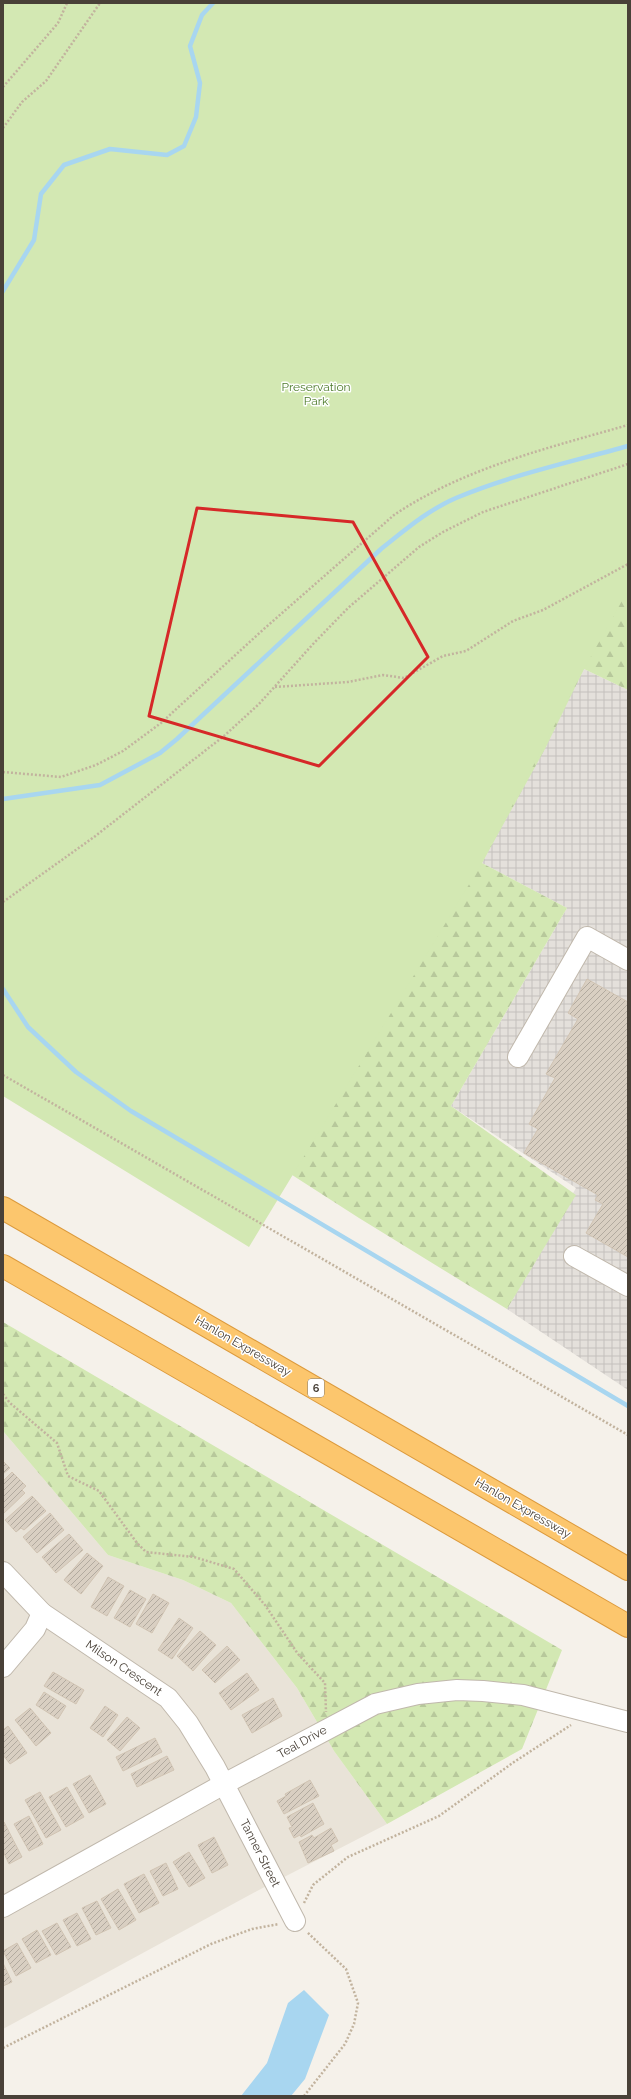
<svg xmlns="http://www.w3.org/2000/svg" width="631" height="2099" viewBox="0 0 631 2099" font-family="Raleway,sans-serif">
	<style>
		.residential { fill: #e9e3d8 }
		.industrial { fill: url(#industrial-grid) }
		.forest { fill: url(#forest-firs) }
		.green { fill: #d3e8b3 }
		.water { fill: #a8d6f0 }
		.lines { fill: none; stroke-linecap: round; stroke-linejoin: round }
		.stream { stroke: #a8d6f0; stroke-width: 4.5 }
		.building { fill: url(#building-hatch); stroke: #d1c4b3 }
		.minor-casing { stroke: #c0b8ac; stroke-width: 22 }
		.highway-casing { stroke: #dc9a3c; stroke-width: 24 }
		.path { stroke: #c2b39e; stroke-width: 2.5; stroke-dasharray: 2 2; stroke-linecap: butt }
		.minor { stroke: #fff; stroke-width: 20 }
		.highway { stroke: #fcc66d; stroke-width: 22 }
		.marked { fill: none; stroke: #d62828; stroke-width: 3; stroke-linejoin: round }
		.labels { text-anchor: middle; stroke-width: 3; stroke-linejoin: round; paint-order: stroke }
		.shield { fill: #fff; stroke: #807a74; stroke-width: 1 }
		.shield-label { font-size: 11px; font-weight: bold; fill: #494138 }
		.park-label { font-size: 12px; fill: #4d7b2b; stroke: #fff }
		.street-label { font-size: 12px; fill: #494138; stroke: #fff }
	</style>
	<defs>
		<pattern id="industrial-grid" width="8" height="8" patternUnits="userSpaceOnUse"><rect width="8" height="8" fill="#e4e0db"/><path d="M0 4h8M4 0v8" fill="none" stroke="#c5c1bd"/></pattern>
		<pattern id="forest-firs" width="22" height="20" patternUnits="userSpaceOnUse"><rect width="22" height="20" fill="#d3e8b3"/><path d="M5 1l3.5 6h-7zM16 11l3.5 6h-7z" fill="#b7c89b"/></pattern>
		<pattern id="building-hatch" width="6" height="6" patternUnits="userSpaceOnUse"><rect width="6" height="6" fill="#d9cfc2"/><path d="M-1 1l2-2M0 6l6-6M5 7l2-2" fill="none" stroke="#b2aa9f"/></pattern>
	</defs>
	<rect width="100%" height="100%" fill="#f5f1ea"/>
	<path class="residential" d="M3 1431 108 1555 183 1580 231 1603 297 1688 334 1751 387 1824 257 1891 3 2029Z"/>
	<path class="industrial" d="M584 669 628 690V1390L507 1309 576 1188 451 1106 567 908 482 863Z"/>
	<g class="forest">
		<path d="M628 491V690L584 669 545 749 482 863 567 908 451 1106 576 1195 507 1309 359 1218 185 1106Z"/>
		<path d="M3 1322 562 1650 522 1749 387 1824 334 1751 297 1688 231 1603 183 1580 108 1555 3 1431Z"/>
	</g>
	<path class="green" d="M3 3H628V590L584 669 482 863 249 1247 3 1096Z"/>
	<path class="water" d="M304 1990 329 2015 305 2079 291 2096H241L267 2063 288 2003Z"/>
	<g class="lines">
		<g class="stream">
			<path d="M3 291 34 240 41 194 64 165 110 149 167 155 184 146 196 117 200 83 190 46 202 15 213 3"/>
			<path d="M3 799 100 785 160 753 177 739 381 549C405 530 428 510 456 498 511 475 571 462 628 446"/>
			<path d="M3 989 28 1027 76 1072 131 1111 628 1406"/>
		</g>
	</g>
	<g class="building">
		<path d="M587 979 628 1002V1257L586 1233 603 1204 595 1200 598 1195 524 1153 538 1129 529 1124 555 1078 546 1074 578 1019 568 1013Z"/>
		<path d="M3 1461 10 1468 3 1474Z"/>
		<path d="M12 1472 26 1486 22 1490 25 1493 3 1514V1481Z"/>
		<path d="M32 1496 46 1511 24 1530 21 1528 16 1532 5 1520Z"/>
		<path d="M50 1513 64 1530 37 1553 23 1537Z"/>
		<path d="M69 1534 83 1550 56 1573 42 1557Z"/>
		<path d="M87 1553 103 1566 81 1594 64 1580Z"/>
		<path d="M108 1577 124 1586 107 1616 91 1607Z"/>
		<path d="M130 1590 146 1599 130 1627 114 1618Z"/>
		<path d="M153 1594 169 1603 152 1633 136 1624Z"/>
		<path d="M179 1618 193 1628 172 1659 158 1650Z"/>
		<path d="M200 1631 216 1645 193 1671 177 1656Z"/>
		<path d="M227 1646 240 1660 215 1683 202 1670Z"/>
		<path d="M53 1672 84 1690 76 1704 44 1686Z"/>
		<path d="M247 1673 259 1690 231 1710 219 1693Z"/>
		<path d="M44 1692 66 1706 58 1719 36 1705Z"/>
		<path d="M273 1698 282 1716 252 1733 242 1715Z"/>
		<path d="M105 1706 118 1715 103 1737 90 1728Z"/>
		<path d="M30 1708 51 1733 36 1746 15 1720Z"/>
		<path d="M127 1717 140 1728 120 1751 107 1740Z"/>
		<path d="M8 1726 27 1753 10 1764 3 1755V1730Z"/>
		<path d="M155 1738 162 1752 123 1771 116 1757Z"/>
		<path d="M167 1756 174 1770 137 1787 131 1774Z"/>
		<path d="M90 1775 106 1804 89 1813 73 1784Z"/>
		<path d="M310 1780 319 1796 284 1814 277 1801 286 1796 285 1794Z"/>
		<path d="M67 1787 84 1817 66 1827 49 1797Z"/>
		<path d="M40 1792 61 1830 46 1838 25 1800Z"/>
		<path d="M313 1803 324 1824 301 1837 300 1835 294 1838 289 1828 292 1827 287 1817Z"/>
		<path d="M29 1816 43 1844 29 1851 14 1824Z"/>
		<path d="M4 1822 22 1857 9 1864 3 1851Z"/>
		<path d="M331 1828 338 1841 331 1845 334 1851 308 1863 299 1842 312 1835 314 1838Z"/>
		<path d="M214 1837 228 1865 212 1873 198 1845Z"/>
		<path d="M189 1852 205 1878 189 1887 173 1862Z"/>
		<path d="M166 1863 178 1889 163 1896 150 1871Z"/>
		<path d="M144 1874 159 1903 139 1913 124 1884Z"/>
		<path d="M118 1889 136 1920 119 1930 101 1899Z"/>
		<path d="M97 1901 111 1928 96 1935 82 1908Z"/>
		<path d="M77 1913 91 1939 77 1946 63 1920Z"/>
		<path d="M57 1923 71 1947 56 1955 42 1931Z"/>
		<path d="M37 1930 51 1955 36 1963 22 1939Z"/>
		<path d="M17 1943 31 1968 16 1976 3 1951Z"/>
		<path d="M3 1963 12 1982 3 1986Z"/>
	</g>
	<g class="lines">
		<defs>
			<g id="minor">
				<path d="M518 1057 587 937 628 960"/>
				<path d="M574 1256 628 1286"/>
				<path d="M3 1572 42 1613 168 1698 188 1723 215 1767 295 1921"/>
				<path d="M3 1667 35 1629 42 1613"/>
				<path d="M3 1907 224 1784 375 1704 418 1694 457 1690 483 1691 523 1695 628 1722"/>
			</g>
			<g id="highway">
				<path d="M3 1208 628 1569"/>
				<path d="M3 1266 628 1626"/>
			</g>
		</defs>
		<use href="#minor" class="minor-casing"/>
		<use href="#highway" class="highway-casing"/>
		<g class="path">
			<path d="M3 87 58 23 67 3"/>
			<path d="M3 128 22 102 46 81 100 3"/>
			<path d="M275 687 348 682 383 675 404 678 443 656 466 651 513 621 543 610 628 564"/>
			<path d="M3 772 61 777 96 765 123 751 161 723 265 628 394 515C464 468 548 448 628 425"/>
			<path d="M3 902 94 837 224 736 259 704 314 643 348 608 419 547 443 532 483 512 628 464"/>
			<path d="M3 1075 628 1435"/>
			<path d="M3 1394 10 1403 57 1443 68 1476 99 1491 137 1543 146 1552 194 1557 234 1569 265 1605 298 1654 325 1683 326 1712"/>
			<path d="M304 1903 313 1885 348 1857 439 1816 514 1762 571 1725"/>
			<path d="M3 2048 211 1944 252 1929 279 1924"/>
			<path d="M304 2096 345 2044 354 2024 358 2003 346 1969 307 1932"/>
		</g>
		<use href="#minor" class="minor"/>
		<use href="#highway" class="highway"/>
	</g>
	<path class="marked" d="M197 508 353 522 428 657 319 766 149 716Z"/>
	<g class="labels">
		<rect class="shield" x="308" y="1379" width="16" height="18" rx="3"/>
		<g class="shield-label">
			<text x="316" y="1392">6</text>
		</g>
		<g class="park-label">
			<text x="316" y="391">Preservation<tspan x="316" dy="14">Park</tspan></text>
		</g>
		<g class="street-label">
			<text transform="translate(243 1346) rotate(30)" y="4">Hanlon Expressway</text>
			<text transform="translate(523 1508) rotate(30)" y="4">Hanlon Expressway</text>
			<text transform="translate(124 1668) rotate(34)" y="4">Milson Crescent</text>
			<text transform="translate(302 1742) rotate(-29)" y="4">Teal Drive</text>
			<text transform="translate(260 1853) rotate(63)" y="4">Tanner Street</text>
		</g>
	</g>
	<rect width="631" height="2099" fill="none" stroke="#494138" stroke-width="8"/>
</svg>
